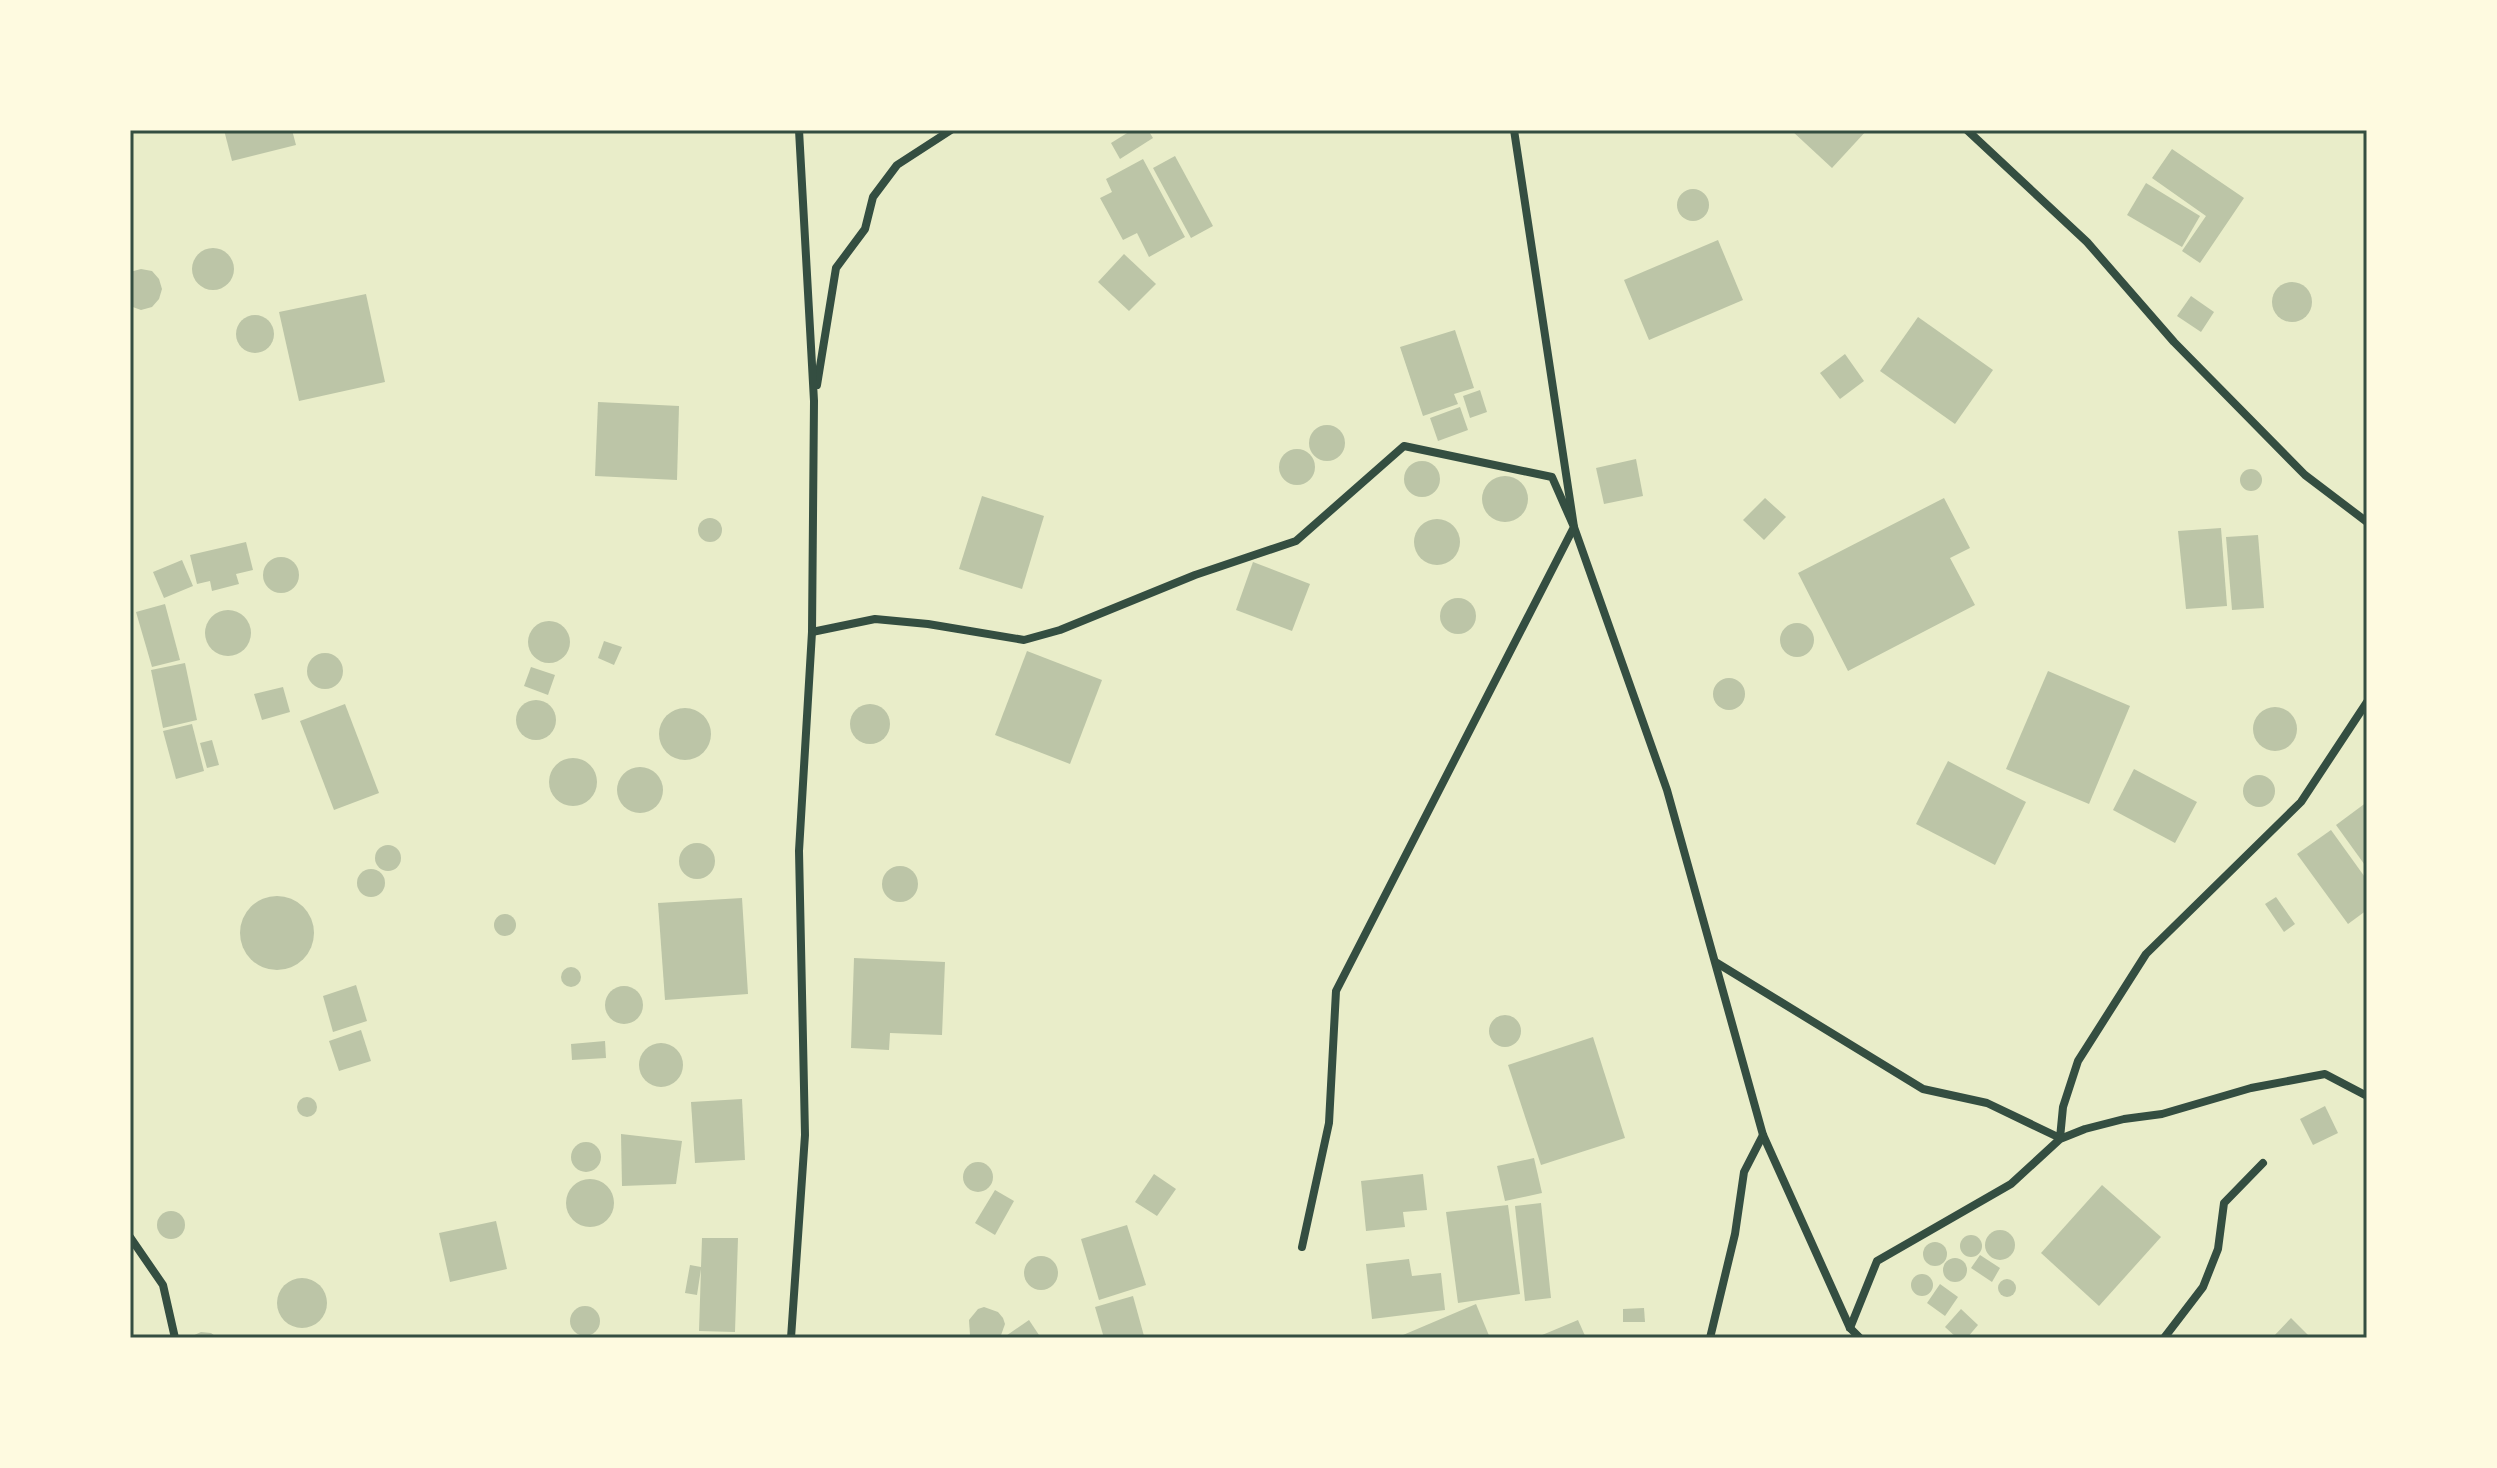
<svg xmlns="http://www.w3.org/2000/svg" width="2497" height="1468" viewBox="0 0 2497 1468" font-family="'Golos Text',sans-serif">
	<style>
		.building { fill: #bcc5a7 }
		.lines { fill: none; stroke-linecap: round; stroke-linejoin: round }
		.minor { stroke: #344e41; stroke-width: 8 }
		.neatline { fill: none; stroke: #344e41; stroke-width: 3 }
	</style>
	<rect width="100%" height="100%" fill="#e9edc9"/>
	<g class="building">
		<path d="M224 130H292L296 145 232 161Z"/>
		<path d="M1132 130H1148L1153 138 1120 159 1111 143Z"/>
		<path d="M1791 130H1867L1832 168Z"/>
		<path d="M2172 149 2244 198 2200 263 2182 251 2206 216 2152 178Z"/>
		<path d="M1175 156 1213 226 1191 238 1153 168Z"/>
		<path d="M1143 159 1185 237 1149 257 1137 233 1123 240 1100 198 1112 192 1106 179Z"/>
		<path d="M2146 183 2200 216 2182 247 2127 215Z"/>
		<circle cx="1693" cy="205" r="16"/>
		<path d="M1718 240 1743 300 1649 340 1624 280Z"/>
		<circle cx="213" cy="269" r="21"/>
		<path d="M1124 254 1156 284 1129 311 1098 282Z"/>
		<path d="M141 269 152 271 159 279 162 289 159 299 152 307 141 310 130 306V272Z"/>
		<circle cx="2292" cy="302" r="20"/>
		<path d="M366 294 385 382 299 401 279 312Z"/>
		<path d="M2191 296 2214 312 2201 332 2177 316Z"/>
		<circle cx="255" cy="334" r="19"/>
		<path d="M1918 317 1993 370 1955 424 1880 371Z"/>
		<path d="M1455 330 1474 388 1454 394 1458 404 1423 416 1400 347Z"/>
		<path d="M1845 354 1864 381 1840 399 1820 373Z"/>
		<path d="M1480 390 1487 412 1470 418 1463 396Z"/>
		<path d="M598 402 679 406 677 480 595 476Z"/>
		<path d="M1460 407 1468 430 1438 441 1430 418Z"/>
		<circle cx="1327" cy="443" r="18"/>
		<circle cx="1297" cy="467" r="18"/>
		<path d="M1636 459 1643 496 1604 504 1596 468Z"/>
		<circle cx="1422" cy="479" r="18"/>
		<circle cx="2251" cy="480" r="11"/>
		<circle cx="1505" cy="499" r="23"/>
		<path d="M982 496 1044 516 1022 589 959 569Z"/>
		<path d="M1765 498 1786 517 1764 540 1743 520Z"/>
		<path d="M1944 498 1970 548 1950 558 1975 605 1848 671 1798 573Z"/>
		<circle cx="710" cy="530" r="12"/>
		<circle cx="1437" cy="542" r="23"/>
		<path d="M2221 528 2227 606 2186 609 2178 531Z"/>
		<path d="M2258 535 2264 608 2232 610 2226 537Z"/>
		<path d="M246 542 253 570 236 574 239 584 212 591 210 581 197 584 190 555Z"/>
		<circle cx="281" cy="575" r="18"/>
		<path d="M182 560 193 586 164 598 153 572Z"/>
		<path d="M1253 562 1310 584 1292 631 1236 610Z"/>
		<circle cx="1458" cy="616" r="18"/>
		<path d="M165 604 180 660 152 667 136 612Z"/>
		<circle cx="228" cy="633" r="23"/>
		<circle cx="549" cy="642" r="21"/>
		<circle cx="1797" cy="640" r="17"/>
		<path d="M604 641 622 647 614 665 598 658Z"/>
		<path d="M1027 651 1102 680 1070 764 995 735Z"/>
		<circle cx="325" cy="671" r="18"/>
		<path d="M185 663 197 720 163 728 151 670Z"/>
		<path d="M531 667 555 675 548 695 524 686Z"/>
		<path d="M2048 671 2130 706 2089 804 2006 769Z"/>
		<circle cx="1729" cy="694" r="16"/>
		<path d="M283 687 290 712 262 720 254 694Z"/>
		<circle cx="536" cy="720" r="20"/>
		<path d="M345 704 379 793 334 810 300 721Z"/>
		<circle cx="870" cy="724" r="20"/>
		<circle cx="2275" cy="729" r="22"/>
		<circle cx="685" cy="734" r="26"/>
		<path d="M192 724 204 771 176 779 163 731Z"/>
		<path d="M212 740 219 765 207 768 200 743Z"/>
		<circle cx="573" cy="782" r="24"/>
		<path d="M1948 761 2026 802 1995 865 1916 824Z"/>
		<circle cx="640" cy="790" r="23"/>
		<path d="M2134 769 2197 802 2175 843 2113 810Z"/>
		<circle cx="2259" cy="791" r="16"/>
		<path d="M2367 802V868L2336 825Z"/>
		<path d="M2331 830 2367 880V910L2348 924 2297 854Z"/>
		<circle cx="697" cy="861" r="18"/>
		<circle cx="388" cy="858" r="13"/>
		<circle cx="900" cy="884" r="18"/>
		<circle cx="371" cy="883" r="14"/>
		<circle cx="277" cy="933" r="37"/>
		<path d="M2276 897 2295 924 2284 932 2265 904Z"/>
		<path d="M742 898 748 994 665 1000 658 903Z"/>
		<circle cx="505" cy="925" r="11"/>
		<path d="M854 958 945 962 942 1035 890 1033 889 1050 851 1048Z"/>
		<circle cx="571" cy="977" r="10"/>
		<path d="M356 985 367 1021 333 1032 323 996Z"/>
		<circle cx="624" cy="1005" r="19"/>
		<circle cx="1505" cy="1031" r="16"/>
		<path d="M361 1030 371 1061 339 1071 329 1041Z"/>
		<path d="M1593 1037 1625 1138 1541 1165 1508 1065Z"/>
		<path d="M605 1041 606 1058 572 1060 571 1044Z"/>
		<circle cx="661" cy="1065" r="22"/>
		<circle cx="307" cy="1107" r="10"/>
		<path d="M742 1099 745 1160 695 1163 691 1102Z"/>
		<path d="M2325 1106 2338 1133 2313 1145 2300 1119Z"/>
		<path d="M621 1134 682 1141 676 1184 622 1186Z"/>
		<circle cx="586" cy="1157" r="15"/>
		<path d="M1534 1158 1542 1193 1505 1201 1497 1166Z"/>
		<circle cx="978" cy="1177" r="15"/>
		<path d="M1154 1174 1176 1189 1157 1216 1135 1202Z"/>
		<path d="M1423 1174 1427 1210 1403 1212 1405 1227 1366 1231 1361 1181Z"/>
		<circle cx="590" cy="1203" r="24"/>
		<path d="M2102 1185 2161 1237 2099 1306 2041 1253Z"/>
		<path d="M995 1190 1014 1201 995 1235 975 1223Z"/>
		<path d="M1541 1203 1551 1298 1525 1301 1515 1206Z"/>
		<path d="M1508 1205 1520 1294 1458 1303 1446 1212Z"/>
		<circle cx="171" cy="1225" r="14"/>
		<path d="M496 1221 507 1269 450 1282 439 1233Z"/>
		<path d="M1127 1225 1146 1285 1099 1300 1081 1239Z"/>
		<circle cx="2000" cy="1245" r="15"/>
		<circle cx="1971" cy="1246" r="11"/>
		<path d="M702 1238H738L735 1332 699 1331 701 1269 697 1295 685 1293 690 1265 701 1267Z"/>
		<circle cx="1935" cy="1254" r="12"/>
		<path d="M1980 1255 2000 1268 1992 1282 1971 1268Z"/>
		<circle cx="1041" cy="1273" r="17"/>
		<circle cx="1955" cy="1270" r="12"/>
		<path d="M1409 1259 1412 1276 1441 1273 1445 1310 1372 1319 1366 1264Z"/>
		<circle cx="1922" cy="1285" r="11"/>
		<circle cx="302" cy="1303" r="25"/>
		<circle cx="2007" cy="1288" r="9"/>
		<path d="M1940 1284 1958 1297 1945 1316 1927 1303Z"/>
		<path d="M1133 1296 1144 1336 1104 1338 1095 1307Z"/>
		<path d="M1476 1304 1490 1338H1396Z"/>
		<circle cx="585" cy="1321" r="15"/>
		<path d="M984 1307 998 1312 1003 1318 1005 1324 1000 1338H973L970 1335 969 1320 978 1309Z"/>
		<path d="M1644 1308 1645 1322H1623V1309Z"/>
		<path d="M1961 1309 1978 1325 1967 1338H1957L1945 1327Z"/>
		<path d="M2291 1318 2311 1338H2272Z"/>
		<path d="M1029 1320 1041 1338H1003Z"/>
		<path d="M1578 1320 1586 1338H1535Z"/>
		<path d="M201 1332 211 1333 218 1338H188Z"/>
	</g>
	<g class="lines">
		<g class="minor">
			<path d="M1514 130 1574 527 1667 790 1763 1135 1850 1328 1860 1338"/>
			<path d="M1967 130 2087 242 2174 342 2305 475 2367 522"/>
			<path d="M817 385 836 268 865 229 873 197 897 165 951 130"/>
			<path d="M812 632 875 619 928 624 1024 640 1060 630 1195 575 1296 541 1404 446 1552 477 1574 527 1336 991 1329 1123 1302 1247"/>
			<path d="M1717 963 1923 1089 1987 1103 2060 1138 2063 1107 2078 1061 2146 954 2301 802 2367 702"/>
			<path d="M130 1237 163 1285 175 1338"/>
			<path d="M1850 1328 1877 1261 2011 1184 2060 1139 2085 1129 2124 1119 2162 1114 2251 1088 2325 1074 2367 1096"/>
			<path d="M791 1338 805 1135 799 851 812 632 814 401 799 130"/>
			<path d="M1710 1338 1735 1234 1744 1172 1763 1135"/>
			<path d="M2164 1338 2203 1287 2218 1249 2224 1203 2263 1163"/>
		</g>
	</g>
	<rect width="2497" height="1468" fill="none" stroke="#fefae0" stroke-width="264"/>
	<rect x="132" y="132" width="2233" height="1204" class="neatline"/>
</svg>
